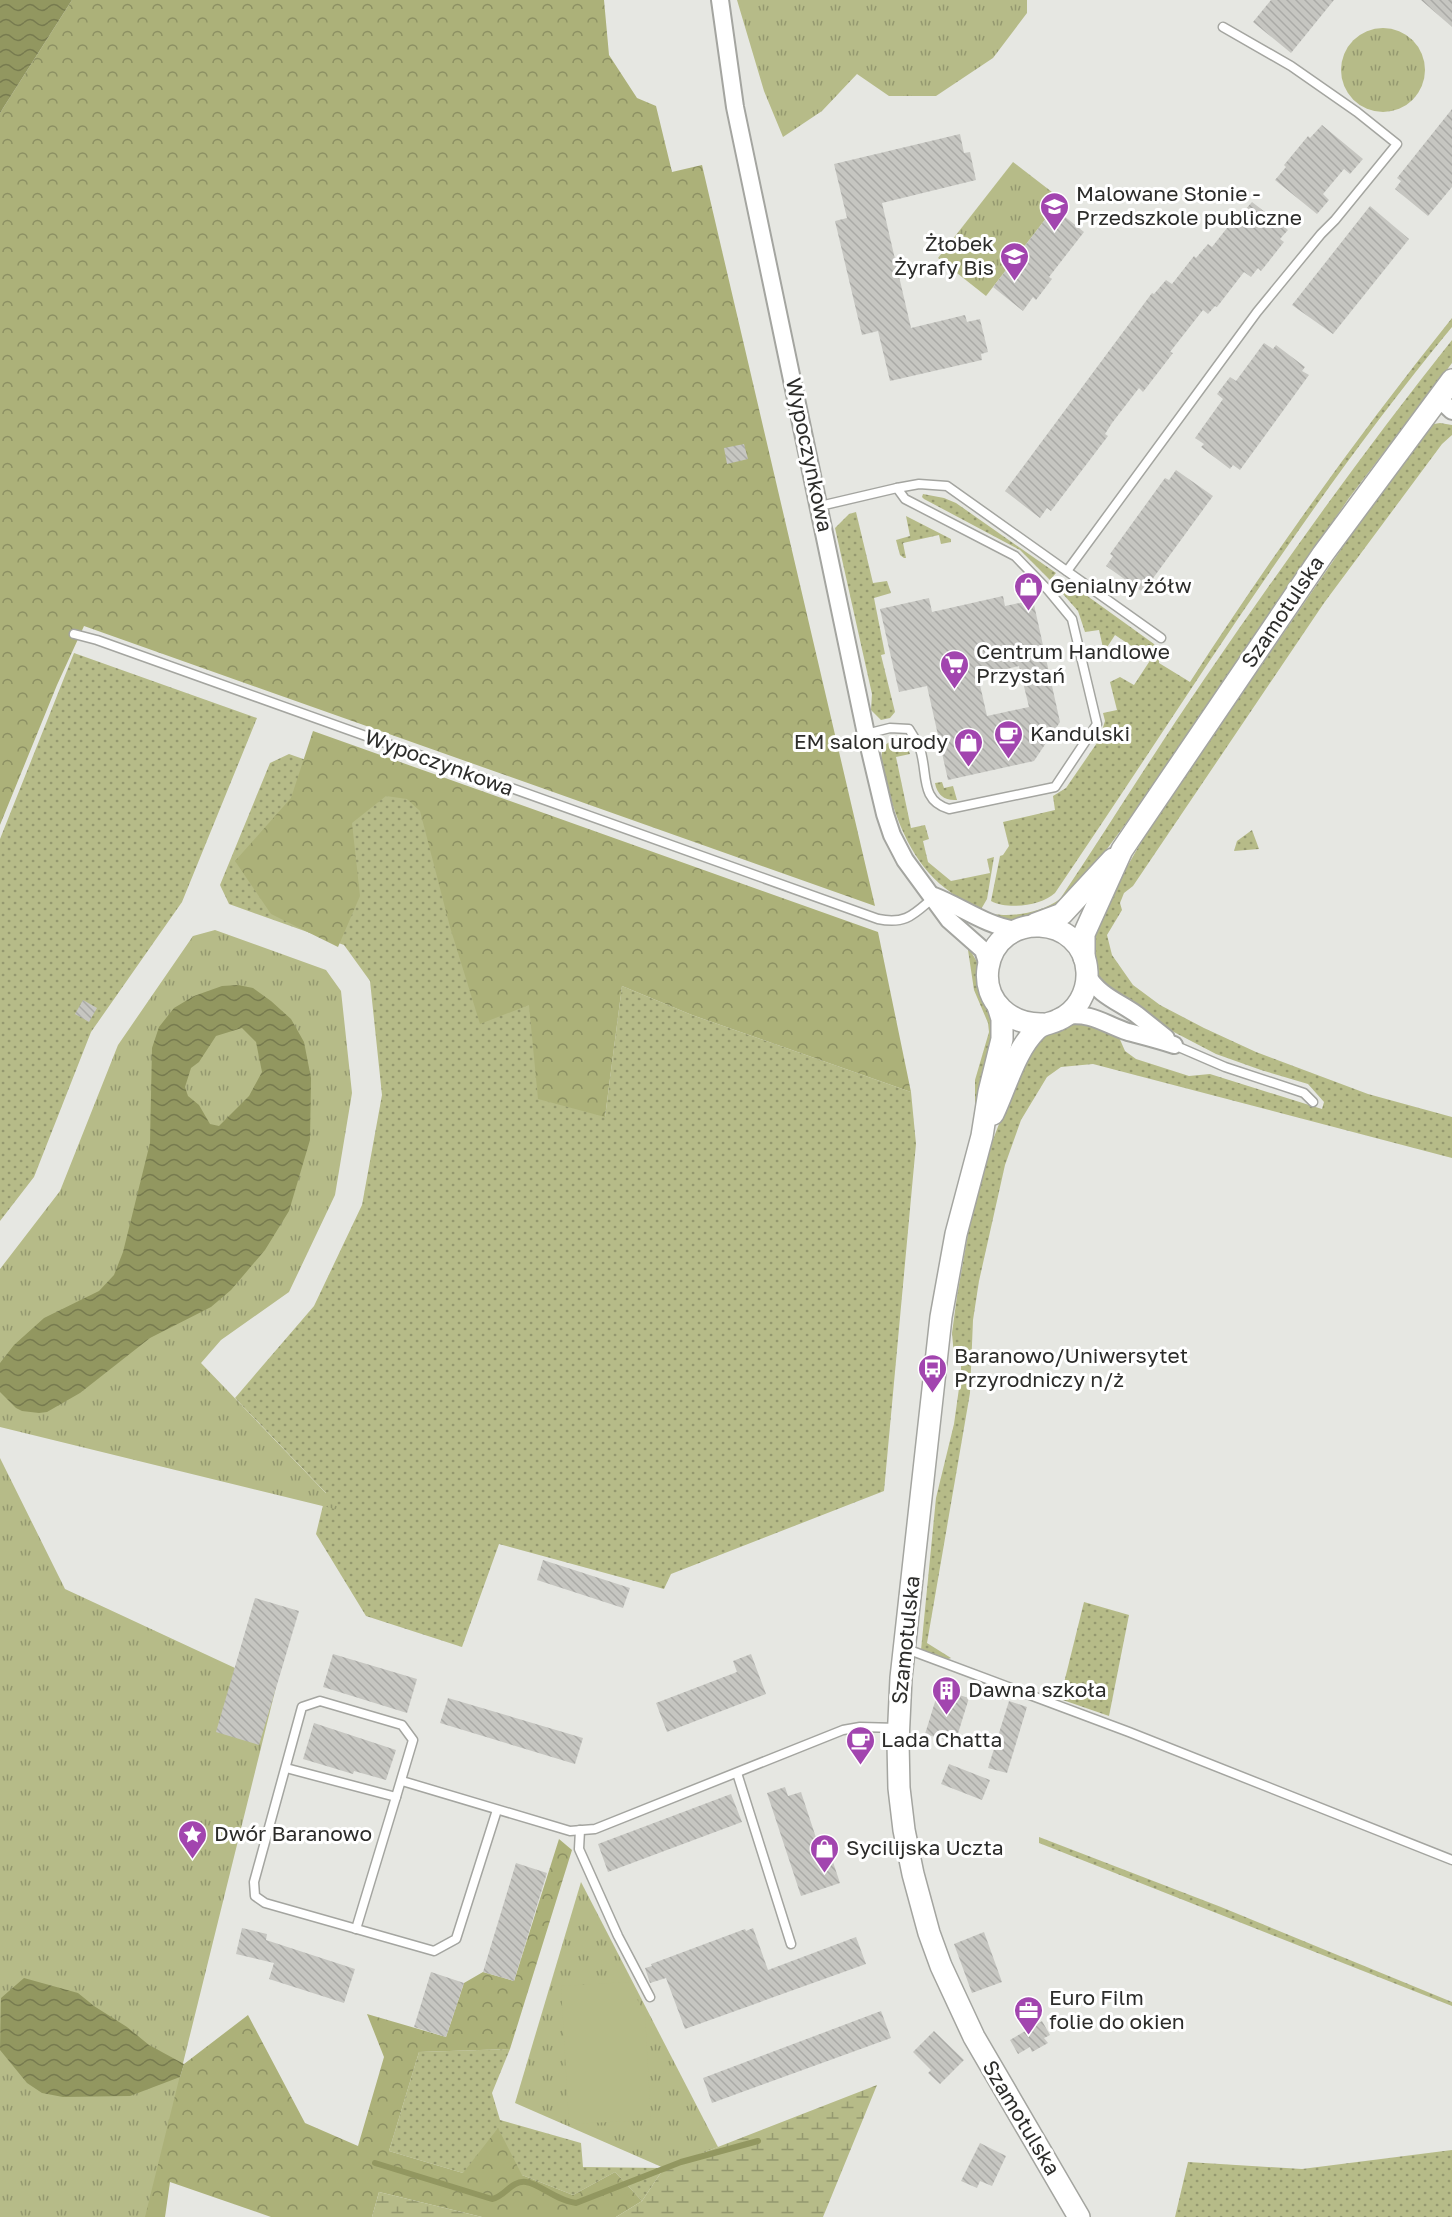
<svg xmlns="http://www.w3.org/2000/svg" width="1452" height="2217" viewBox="0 0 1452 2217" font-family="'Golos Text',sans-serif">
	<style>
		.grass { fill: url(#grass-dots) }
		.forest { fill: url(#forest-crowns) }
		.wetland { fill: url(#wetland-marsh) }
		.park { fill: url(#park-tufts) }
		.pitch { fill: #b6bb88 }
		.water { fill: url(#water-waves); fill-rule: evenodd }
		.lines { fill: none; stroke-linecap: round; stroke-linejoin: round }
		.stream { stroke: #929760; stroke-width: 6 }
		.building { fill: url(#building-back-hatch); fill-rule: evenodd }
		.service-casing { stroke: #a4a5a0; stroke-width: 11 }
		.minor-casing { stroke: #a4a5a0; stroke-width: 20 }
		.tertiary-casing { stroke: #a4a5a0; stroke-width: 24 }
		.service { stroke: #fff; stroke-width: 8 }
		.minor { stroke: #fff; stroke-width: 16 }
		.tertiary { stroke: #fff; stroke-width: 21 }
		.labels { text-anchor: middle; stroke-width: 6; stroke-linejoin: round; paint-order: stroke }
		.poi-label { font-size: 21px; fill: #2c2c2a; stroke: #fff; text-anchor: start }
		.street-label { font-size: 21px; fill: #2c2c2a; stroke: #fff }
	</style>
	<defs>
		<pattern id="grass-dots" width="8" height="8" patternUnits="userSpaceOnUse" patternTransform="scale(1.5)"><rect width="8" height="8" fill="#b6bb88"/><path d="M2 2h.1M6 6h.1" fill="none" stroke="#94986f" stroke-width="1.8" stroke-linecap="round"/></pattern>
		<pattern id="forest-crowns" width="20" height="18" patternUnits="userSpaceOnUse" patternTransform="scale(1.5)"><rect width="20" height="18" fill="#acb179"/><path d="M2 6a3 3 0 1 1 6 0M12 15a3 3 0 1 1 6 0" fill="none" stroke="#8c9063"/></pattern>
		<pattern id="wetland-marsh" width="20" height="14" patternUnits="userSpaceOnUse" patternTransform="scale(1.5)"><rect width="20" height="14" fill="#b6bb88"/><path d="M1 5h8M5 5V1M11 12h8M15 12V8" fill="none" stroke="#94986f"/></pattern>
		<pattern id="park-tufts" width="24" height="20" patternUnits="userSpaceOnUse" patternTransform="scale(1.5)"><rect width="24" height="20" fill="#b6bb88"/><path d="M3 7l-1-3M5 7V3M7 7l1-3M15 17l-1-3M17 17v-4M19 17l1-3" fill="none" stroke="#94986f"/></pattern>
		<pattern id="water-waves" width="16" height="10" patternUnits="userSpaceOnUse" patternTransform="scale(1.5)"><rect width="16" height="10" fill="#929760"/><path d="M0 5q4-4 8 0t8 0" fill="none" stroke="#777b4f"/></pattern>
		<pattern id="building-back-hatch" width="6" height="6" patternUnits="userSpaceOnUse" patternTransform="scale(1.5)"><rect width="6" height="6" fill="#c6c6c1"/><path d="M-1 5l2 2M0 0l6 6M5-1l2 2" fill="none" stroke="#aaaaa6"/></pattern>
	</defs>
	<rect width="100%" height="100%" fill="#e6e7e2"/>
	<g class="grass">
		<path d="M1452 318V327C1305 505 1185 702 1055 893 1041 906 1008 910 991 901L1000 856 1003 855 1009 846 1003 822 1055 810 1053 796 1066 788 1099 740 1105 721 1103 713 1117 710 1110 682 1120 677 1134 685 1151 659 1115 635 1104 652 1099 630 1085 632 1078 611 1055 585 1061 577 1154 644 1159 655V663L1190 682C1271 557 1358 435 1452 318Z"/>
		<path d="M1452 340V363L1349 498 1130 818 1092 869 1051 912 1012 922 991 915C996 914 1000 915 1006 915 1024 915 1045 910 1060 899 1109 826 1155 751 1205 678 1284 563 1365 449 1452 340Z"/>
		<path d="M1440 423 1452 425V435L1442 444 1324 603 1133 886 1124 893 1120 903 1122 910 1107 935 1112 955 1133 985 1160 1005 1204 1028 1256 1052 1368 1094 1452 1117V1158L1093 1064 1061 1067 1047 1077 1021 1120 1005 1165 979 1281 973 1320 970 1393 927 1643 951 1658 948 1659 921 1650 936 1498 954 1424 961 1374V1356H954L952 1333 957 1296 969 1228 989 1150 1026 1054 1045 1034 1064 1025 1083 1023 1103 1027 1118 1035 1125 1051 1136 1059 1189 1076 1210 1074 1322 1109 1324 1102 1308 1084 1261 1070 1216 1054 1170 1030 1109 991 1098 978 1091 946 1099 916 1148 830 1353 532 1419 443 1434 424Z"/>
		<path d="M923 494 944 498 956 503 1056 573 1050 580 1020 550 924 499 922 497Z"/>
		<path d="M856 512 873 583 887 581 891 593 874 598 885 654 881 655 895 712 890 718 881 720 871 710 872 694 835 528 849 514Z"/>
		<path d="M906 516 951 539V542L941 544 939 535 903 543 906 558H904L900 555 896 540 910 536Z"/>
		<path d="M74 653 257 718 182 902 91 1032 34 1177 0 1221V839Z"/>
		<path d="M891 741C901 742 907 744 910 754L896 757 911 828 925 825 929 839 923 841 928 862 951 881 990 873 987 859 994 857 987 899 980 911C968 904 956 897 945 888 913 863 897 823 887 785 884 771 877 758 885 745Z"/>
		<path d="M289 754 556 848 605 1117 622 986 692 1015 911 1092 916 1144 884 1491 671 1574 664 1589 499 1544 462 1647 366 1616 316 1534 326 1493 235 1398 314 1306 362 1205 382 1095 370 981 344 945 229 904 220 885 270 763Z"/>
		<path d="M942 782 944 788 953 786 957 800C945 801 937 795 935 783Z"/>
		<path d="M1252 830 1259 849 1234 851 1237 841Z"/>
		<path d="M969 948 977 962 996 1031 975 1114V1080L989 1032 988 1023 974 990 968 950Z"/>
		<path d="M1084 1602 1129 1615 1109 1716 1060 1699Z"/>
		<path d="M1039 1837 1221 1907 1452 2002V2006L1039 1843Z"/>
		<path d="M510 2049 492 2093 500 2120 581 2143 583 2167 664 2168 642 2201 615 2172 573 2195 522 2175 463 2173 389 2151 419 2052Z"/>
		<path d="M1452 2150V2217H1175L1188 2162 1302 2169Z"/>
	</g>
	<g class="forest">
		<path d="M72 0H604L609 55 637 98 656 106 672 172 702 165 875 906 84 626 57 685 0 825V113Z"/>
		<path d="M313 731 878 932 911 1092 692 1015 622 986 605 1117 538 1099 529 1005 480 1024 450 927 420 811 407 799 386 796 352 823 360 896 338 947 271 914 235 861 291 798Z"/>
		<path d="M559 1839 572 1850 510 2049 419 2052 389 2151 463 2173 498 2128 522 2175 573 2195 615 2172 642 2201 616 2217H482L379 2192 372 2217H271L170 2182 165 2217H0V2050L180 2077 184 2064 248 2015 305 2123 358 2146 384 2057 367 2014 446 2037 464 1983 483 1972 514 1981Z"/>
	</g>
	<g class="wetland">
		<path d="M877 2085 823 2217H616L642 2201 664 2168Z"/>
		<path d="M379 2192 482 2217H372Z"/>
	</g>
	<g class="park">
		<path d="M737 0H1027V13L993 58 936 96H889L857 74 822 111 783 137 764 91Z"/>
		<circle cx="1383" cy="70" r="42"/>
		<path d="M1013 162 1061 199 986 296 938 258Z"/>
		<path d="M215 930 326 970 341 991 352 1093 335 1195 289 1292 221 1340 201 1363 343 1511 0 1427V1269L60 1191 118 1045 193 936Z"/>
		<path d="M0 1458 65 1589 276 1687 145 2217H0Z"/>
		<path d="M581 1882 718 2147 664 2168 515 2103Z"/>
	</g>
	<path class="pitch" d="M628 1982 645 2014 651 2120 569 2124 561 1986Z"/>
	<g class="water">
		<path d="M0 0H72L0 113Z"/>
		<path d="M238 985 253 988 271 1001 291 1019 304 1042 311 1078 310 1140 289 1211 265 1250 231 1290 211 1307 150 1338 80 1393 47 1412 39 1413 22 1411 16 1408 0 1392V1363L14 1345 44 1318 99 1291 114 1275 123 1252 150 1143 152 1048 159 1027 174 1008 194 996 222 986ZM242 1028 256 1042 262 1072 249 1096 219 1126 210 1124 199 1105 188 1096 185 1087 191 1068 199 1062 216 1036Z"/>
		<path d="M24 1978 78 1993 94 2006 127 2027 149 2045 184 2064 180 2077 130 2096 63 2097 42 2093 27 2083 0 2050 1 1998Z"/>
	</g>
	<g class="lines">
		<path class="stream" d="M375 2163 492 2199C505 2197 511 2180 526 2182 540 2184 557 2201 576 2203L681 2162 758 2141"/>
	</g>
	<g class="building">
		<path d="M1271 0H1334L1291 53 1253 22Z"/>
		<path d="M1421 0H1452V27Z"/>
		<path d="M1452 109V187L1428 216 1395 189 1401 181 1397 178Z"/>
		<path d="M1322 125 1363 159 1350 174 1344 169 1323 194 1329 200 1317 214 1275 180 1286 167 1284 165 1308 136 1310 138Z"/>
		<path d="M960 134 964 153 970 152 976 180 882 203 911 328 965 315 967 322 980 319 988 352 981 354 982 360 890 381 878 331 862 335 835 221 847 218 834 164Z"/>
		<path d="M1252 202 1288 230 1280 239 1284 242 1261 271 1258 268 1251 277 1244 272 1217 307 1215 306 1208 314 1203 310 1170 352 1173 353 1143 392 1139 388 1112 423 1105 434 1108 436 1051 511 1047 508 1040 518 1005 491 1152 293 1154 294 1166 280 1172 284 1194 256 1196 258 1208 244 1212 247 1242 209 1244 211Z"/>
		<path d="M1370 206 1409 239 1333 334 1292 305Z"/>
		<path d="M1054 208 1084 232 1049 277 1052 279 1036 300 1033 297 1023 311 993 287Z"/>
		<path d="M1264 343 1273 349 1276 345 1305 367 1302 371 1309 375 1240 470 1233 465 1230 469 1201 447 1204 444 1195 438 1223 399 1217 394 1230 377 1236 381Z"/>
		<path d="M744 444 748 459 727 464 724 448Z"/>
		<path d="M1176 470 1213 496 1143 592 1106 566 1113 556 1110 554 1165 478 1169 480Z"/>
		<path d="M1003 596 1005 606 1033 600 1060 722 1034 761 948 780 927 686 899 692 880 609 929 598 932 612ZM1019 666 1029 707 987 716 978 676Z"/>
		<path d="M83 1000 97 1008 89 1022 75 1014Z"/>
		<path d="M543 1560 630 1588 623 1608 537 1580Z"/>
		<path d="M255 1598 299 1611 259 1745 216 1732Z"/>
		<path d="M333 1654 417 1679 407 1713 323 1687Z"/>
		<path d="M751 1654 766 1694 667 1732 656 1703 737 1672 733 1661Z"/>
		<path d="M939 1689 969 1698 955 1743 925 1734Z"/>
		<path d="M448 1698 583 1738 575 1764 440 1723Z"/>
		<path d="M1009 1701 1027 1707 1007 1773 988 1768Z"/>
		<path d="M314 1723 396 1750 386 1780 354 1771 353 1774 303 1759Z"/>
		<path d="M949 1764 990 1780 982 1800 941 1784Z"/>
		<path d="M785 1787 788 1796 801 1792 823 1859 831 1856 840 1883 801 1896 767 1793Z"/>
		<path d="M731 1794 742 1822 608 1872 598 1844Z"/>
		<path d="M516 1863 547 1873 514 1981 483 1972Z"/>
		<path d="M242 1928 267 1934 266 1940 355 1969 344 2003 269 1979 274 1963 236 1954Z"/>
		<path d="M753 1928 768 1970 856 1937 866 1964 685 2029 666 1978 650 1983 645 1968 652 1966 651 1964 745 1929 746 1931Z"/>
		<path d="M984 1932 1002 1982 972 1993 954 1944Z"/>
		<path d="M431 1972 464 1983 446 2037 414 2027Z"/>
		<path d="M881 2011 891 2038 712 2103 703 2078Z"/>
		<path d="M1042 2021 1050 2035 1044 2038 1048 2043 1032 2052 1030 2047 1018 2054 1010 2040Z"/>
		<path d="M934 2031 964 2060 940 2084 928 2073 931 2070 913 2052Z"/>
		<path d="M980 2143 1006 2156 992 2186 980 2181 977 2188 961 2181Z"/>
	</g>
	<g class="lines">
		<defs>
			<g id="service">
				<path d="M820 506 897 488 919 484 947 486 1161 638"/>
				<path d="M1067 571 1257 312 1321 234 1335 220 1397 144 1357 112 1291 66 1223 27"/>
				<path d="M74 634 97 640 878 919C906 925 914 914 934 897"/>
				<path d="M866 734 890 728 909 729C912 734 916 740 919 746 929 771 918 800 949 809L1055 787 1097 724 1072 619 1048 590 1015 556 905 499 897 488"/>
				<path d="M1174 1045 1225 1067 1304 1093 1313 1102"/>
				<path d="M904 1648 1129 1732 1452 1860"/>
				<path d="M286 1768 396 1797 356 1929"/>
				<path d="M737 1773 791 1944"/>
				<path d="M402 1781 570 1831 595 1829 843 1730 860 1727 898 1728"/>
				<path d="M396 1797 413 1740 402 1725 320 1701 302 1707 254 1882 255 1896 265 1903 434 1951 456 1939 497 1810"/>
				<path d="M580 1830 579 1849 618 1936 650 1997"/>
			</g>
			<g id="minor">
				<path d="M720 0 735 107 866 734 885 814 892 835 905 860 949 920 983 950 988 965"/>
				<path d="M1438 398 1452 411"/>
				<path d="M934 896C962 907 985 925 1015 930"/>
				<path d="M1087 975C1099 995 1117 1001 1136 1014 1146 1022 1156 1030 1166 1038"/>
				<path d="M1065 1016C1092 1012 1104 1024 1128 1032 1143 1036 1159 1040 1174 1045"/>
			</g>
			<g id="tertiary">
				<path d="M1035 924 1062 914 1113 859"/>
				<path d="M1084 957V934L1122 850 1323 554 1452 380"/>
				<path d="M998 1006 1002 1019V1039L989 1092 982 1136 956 1234 941 1317 901 1678 898 1742 899 1788 904 1830 913 1874 929 1933 941 1966 974 2037 1079 2217"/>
				<path d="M993 1114C1006 1087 1015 1050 1037 1029 1043 1023 1051 1024 1058 1020 1077 1012 1088 992 1087 972 1084 914 997 909 988 968 983 1002 1011 1025 1043 1024"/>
			</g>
		</defs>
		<use href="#service" class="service-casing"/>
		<use href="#minor" class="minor-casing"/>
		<use href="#tertiary" class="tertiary-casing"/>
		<use href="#service" class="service"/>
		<use href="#minor" class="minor"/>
		<use href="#tertiary" class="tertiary"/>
	</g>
	<defs>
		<symbol id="school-pin" viewBox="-11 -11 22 30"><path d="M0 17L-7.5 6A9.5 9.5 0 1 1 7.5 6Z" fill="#a245af" stroke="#fff"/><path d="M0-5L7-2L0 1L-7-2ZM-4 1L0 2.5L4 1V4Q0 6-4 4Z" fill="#fff"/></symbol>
		<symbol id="shop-pin" viewBox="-11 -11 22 30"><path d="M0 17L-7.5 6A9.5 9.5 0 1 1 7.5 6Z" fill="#a245af" stroke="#fff"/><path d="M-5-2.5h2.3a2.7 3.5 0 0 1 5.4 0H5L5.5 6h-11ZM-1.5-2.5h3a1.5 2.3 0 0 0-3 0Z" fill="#fff"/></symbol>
		<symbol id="supermarket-pin" viewBox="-11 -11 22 30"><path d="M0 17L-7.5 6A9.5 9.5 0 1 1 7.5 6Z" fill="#a245af" stroke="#fff"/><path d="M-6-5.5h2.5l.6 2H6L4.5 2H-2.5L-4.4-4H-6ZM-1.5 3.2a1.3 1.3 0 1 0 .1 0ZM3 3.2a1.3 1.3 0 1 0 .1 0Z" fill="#fff"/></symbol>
		<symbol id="cafe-pin" viewBox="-11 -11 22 30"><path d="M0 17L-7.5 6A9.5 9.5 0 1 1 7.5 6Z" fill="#a245af" stroke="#fff"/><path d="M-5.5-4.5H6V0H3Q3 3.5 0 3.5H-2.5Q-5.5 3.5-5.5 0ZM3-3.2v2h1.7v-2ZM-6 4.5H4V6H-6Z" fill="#fff"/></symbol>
		<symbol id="bus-pin" viewBox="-11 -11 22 30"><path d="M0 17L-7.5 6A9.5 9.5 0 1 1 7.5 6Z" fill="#a245af" stroke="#fff"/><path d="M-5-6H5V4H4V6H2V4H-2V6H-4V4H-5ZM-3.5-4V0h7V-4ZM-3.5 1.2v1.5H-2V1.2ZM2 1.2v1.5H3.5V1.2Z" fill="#fff"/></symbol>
		<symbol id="building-pin" viewBox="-11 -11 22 30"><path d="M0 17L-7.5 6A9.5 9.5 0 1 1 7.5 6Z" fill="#a245af" stroke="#fff"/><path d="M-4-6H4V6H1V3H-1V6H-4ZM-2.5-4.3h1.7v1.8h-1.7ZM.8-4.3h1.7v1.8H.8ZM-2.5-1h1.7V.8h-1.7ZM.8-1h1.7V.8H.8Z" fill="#fff"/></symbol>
		<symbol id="sight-pin" viewBox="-11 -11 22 30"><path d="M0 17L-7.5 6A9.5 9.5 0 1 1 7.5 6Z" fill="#a245af" stroke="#fff"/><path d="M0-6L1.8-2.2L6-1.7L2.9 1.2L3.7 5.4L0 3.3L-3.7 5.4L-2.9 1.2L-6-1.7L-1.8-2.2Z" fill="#fff"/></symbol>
		<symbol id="office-pin" viewBox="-11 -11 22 30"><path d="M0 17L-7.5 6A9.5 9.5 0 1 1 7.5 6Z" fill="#a245af" stroke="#fff"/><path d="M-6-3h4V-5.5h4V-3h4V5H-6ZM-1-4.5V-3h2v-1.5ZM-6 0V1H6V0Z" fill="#fff"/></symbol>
	</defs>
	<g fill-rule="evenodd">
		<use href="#school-pin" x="1038" y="190" width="33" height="45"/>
		<use href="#school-pin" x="998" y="240" width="33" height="45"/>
		<use href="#shop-pin" x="1012" y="570" width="33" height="45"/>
		<use href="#supermarket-pin" x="938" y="648" width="33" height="45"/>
		<use href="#cafe-pin" x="992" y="718" width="33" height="45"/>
		<use href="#shop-pin" x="952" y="726" width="33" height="45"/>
		<use href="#bus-pin" x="916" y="1352" width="33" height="45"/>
		<use href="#building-pin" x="930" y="1674" width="33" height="45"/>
		<use href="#cafe-pin" x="844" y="1724" width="33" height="45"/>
		<use href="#sight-pin" x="176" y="1818" width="33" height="45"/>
		<use href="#shop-pin" x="808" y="1832" width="33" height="45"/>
		<use href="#office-pin" x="1012" y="1994" width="33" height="45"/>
	</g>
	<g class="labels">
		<g class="poi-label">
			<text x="1076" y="201">Malowane Słonie -<tspan x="1076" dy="24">Przedszkole publiczne</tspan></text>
			<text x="994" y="251" text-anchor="end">Żłobek<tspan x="994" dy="24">Żyrafy Bis</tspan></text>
			<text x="1050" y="593">Genialny żółw</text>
			<text x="976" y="659">Centrum Handlowe<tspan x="976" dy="24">Przystań</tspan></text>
			<text x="1030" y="741">Kandulski</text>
			<text x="948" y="749" text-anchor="end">EM salon urody</text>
			<text x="954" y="1363">Baranowo/Uniwersytet<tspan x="954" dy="24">Przyrodniczy n/ż</tspan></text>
			<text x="968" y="1697">Dawna szkoła</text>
			<text x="881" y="1747">Lada Chatta</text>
			<text x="214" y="1841">Dwór Baranowo</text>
			<text x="846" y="1855">Sycilijska Uczta</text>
			<text x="1049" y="2005">Euro Film<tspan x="1049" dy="24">folie do okien</tspan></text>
		</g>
		<g class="street-label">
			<text transform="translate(809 455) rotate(78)" y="7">Wypoczynkowa</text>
			<text transform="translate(1283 612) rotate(-56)" y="7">Szamotulska</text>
			<text transform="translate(439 763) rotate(20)" y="7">Wypoczynkowa</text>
			<text transform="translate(906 1640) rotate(-84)" y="7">Szamotulska</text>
			<text transform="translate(1021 2118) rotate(59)" y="7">Szamotulska</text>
		</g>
	</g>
</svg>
